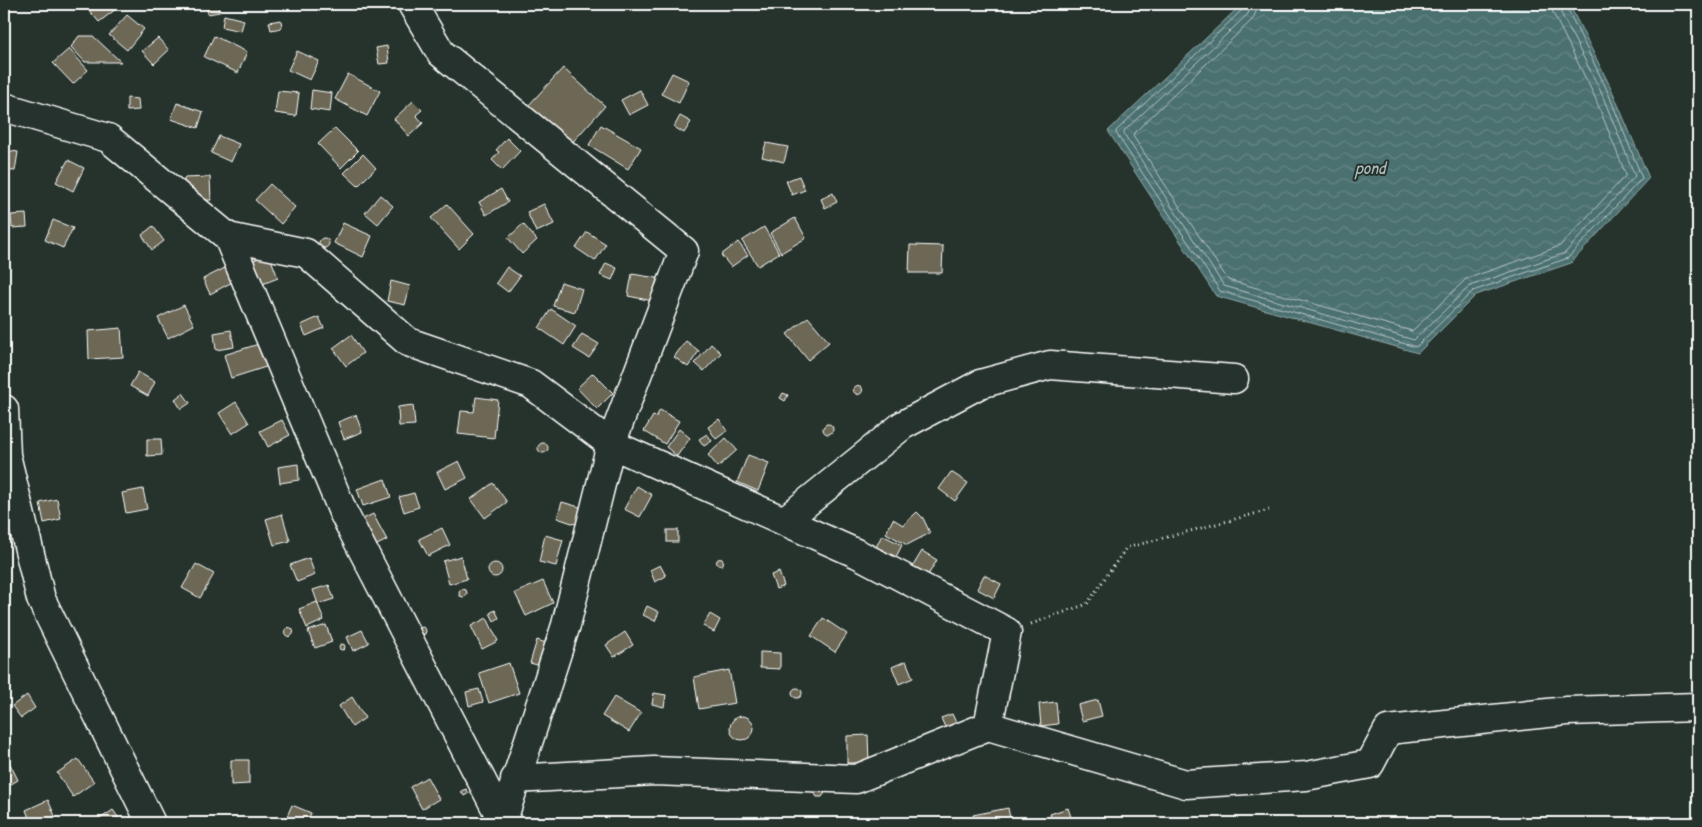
<svg xmlns="http://www.w3.org/2000/svg" width="1702" height="827" viewBox="0 0 1702 827" font-family="'Patrick Hand',sans-serif">
	<style>
		.water { fill: url(#water-waves); stroke: #93a9a9 }
		.lines { fill: none; stroke-linecap: round; stroke-linejoin: round }
		.shore { stroke: #b7c5c5; stroke-width: 1 }
		.building { fill: #6c6755; stroke: #fff }
		.minor-casing { stroke: #fff; stroke-width: 31 }
		.path { stroke: #fff; stroke-width: 3; stroke-dasharray: 1 4; stroke-linecap: butt }
		.minor { stroke: #26332d; stroke-width: 28 }
		.labels { text-anchor: middle; stroke-width: 4; stroke-linejoin: round; paint-order: stroke }
		.water-label { font-size: 18px; font-style: italic; fill: #aebebe; stroke: #26332d }
	</style>
	<defs>
		<pattern id="water-waves" width="16" height="10" patternUnits="userSpaceOnUse" patternTransform="scale(1.25)"><rect width="16" height="10" fill="#4b6f6f"/><path d="M0 5q4-4 8 0t8 0" fill="none" stroke="#668585"/></pattern>
	</defs>
	<rect width="100%" height="100%" fill="#26332d"/>
	<filter id="ink" filterUnits="userSpaceOnUse"><feTurbulence type="fractalNoise" baseFrequency=".02" numOctaves="2"/><feDisplacementMap in="SourceGraphic" scale="10" xChannelSelector="R" yChannelSelector="G"/><feConvolveMatrix kernelMatrix="1 2 1 2 8 2 1 2 1" color-interpolation-filters="sRGB"/></filter>
	<g filter="url(#ink)">
		<path class="water" d="M1242 4H1569L1611 88 1649 178 1571 263 1476 295 1418 353 1216 296 1108 131Z"/>
		<g class="lines">
			<g class="shore">
				<path d="M1245 4 1243 9 1116 131V133L1220 291 1416 347 1473 291 1568 258 1642 178 1607 90 1565 4"/>
				<path d="M1251 4 1248 14 1124 131V134L1224 286 1414 340 1470 286 1565 253 1635 176 1601 92 1560 11 1559 4"/>
				<path d="M1259 4 1253 19 1134 133 1133 136 1228 280 1412 331 1466 279 1560 246 1626 175 1594 95 1553 13 1551 4"/>
			</g>
		</g>
		<g class="building">
			<path d="M4 4H9L4 14Z"/>
			<path d="M95 4H113L116 9 99 22 88 9Z"/>
			<path d="M206 4H218L219 12 208 14Z"/>
			<path d="M304 4H316V6L305 7Z"/>
			<path d="M127 15 144 29 127 50 109 35Z"/>
			<path d="M224 15 244 20 241 31 222 27Z"/>
			<path d="M281 20 282 28 271 30 269 22Z"/>
			<path d="M79 36H93L121 62H85L71 47Z"/>
			<path d="M214 36 247 52 238 73 204 57Z"/>
			<path d="M158 38 169 50 154 64 142 51Z"/>
			<path d="M387 46 389 63 379 64 376 48Z"/>
			<path d="M69 49 88 70 73 84 53 63Z"/>
			<path d="M297 51 319 61 310 80 288 70Z"/>
			<path d="M563 68 605 106 570 145 528 106Z"/>
			<path d="M672 73 689 81 679 103 661 94Z"/>
			<path d="M348 74 380 91 367 116 335 99Z"/>
			<path d="M312 90 332 93 330 112 310 109Z"/>
			<path d="M640 90 648 105 629 115 621 100Z"/>
			<path d="M278 91 299 93 296 116 275 113Z"/>
			<path d="M127 98 138 99 139 110 127 111Z"/>
			<path d="M413 101 422 110 416 115 423 123 409 136 394 119Z"/>
			<path d="M177 103 203 112 198 128 171 119Z"/>
			<path d="M680 116 691 122 684 133 674 127Z"/>
			<path d="M601 125 641 148 628 169 589 145Z"/>
			<path d="M335 128 358 151 341 168 318 144Z"/>
			<path d="M219 136 239 144 231 162 211 153Z"/>
			<path d="M507 138 520 151 502 170 492 160 499 152 496 150Z"/>
			<path d="M766 143 788 147 784 162 762 157Z"/>
			<path d="M4 150 18 152 15 171 4 170Z"/>
			<path d="M363 154 376 168 358 186 344 173Z"/>
			<path d="M68 160 84 168 73 191 56 182Z"/>
			<path d="M799 176 805 190 792 195 786 181Z"/>
			<path d="M210 177 211 200 185 201 184 178Z"/>
			<path d="M270 184 295 207 281 224 255 200Z"/>
			<path d="M501 189 508 202 486 215 479 202Z"/>
			<path d="M833 193 837 202 825 208 821 199Z"/>
			<path d="M380 195 393 206 378 224 365 213Z"/>
			<path d="M447 204 474 234 459 249 431 218Z"/>
			<path d="M544 204 554 224 536 232 527 212Z"/>
			<path d="M26 214 27 227 12 228 11 215Z"/>
			<path d="M795 218 806 238 781 253 770 233Z"/>
			<path d="M53 220 73 228 63 248 45 240Z"/>
			<path d="M343 223 372 236 363 257 334 243Z"/>
			<path d="M523 224 537 240 522 254 508 238Z"/>
			<path d="M153 226 164 241 152 250 142 235Z"/>
			<path d="M764 227 779 253 758 266 742 241Z"/>
			<path d="M587 232 606 244 595 261 576 248Z"/>
			<circle cx="324" cy="243" r="5"/>
			<path d="M738 242 748 255 731 267 721 255Z"/>
			<path d="M910 245 943 246 942 273H909Z"/>
			<path d="M269 254 278 278 260 285 251 261Z"/>
			<path d="M606 263 617 268 612 280 600 275Z"/>
			<path d="M229 266 236 280 210 294 203 279Z"/>
			<path d="M507 267 520 276 508 292 496 283Z"/>
			<path d="M632 274 657 278 653 301 628 296Z"/>
			<path d="M391 281 410 286 405 305 387 301Z"/>
			<path d="M561 282 582 289 575 312 553 306Z"/>
			<path d="M184 305 194 325 168 338 158 318Z"/>
			<path d="M551 309 576 326 564 345 539 328Z"/>
			<path d="M319 317 324 328 306 336 301 325Z"/>
			<path d="M808 317 829 342 808 360 787 334Z"/>
			<path d="M121 328 123 357 89 359 88 331Z"/>
			<path d="M231 330 234 347 216 350 214 333Z"/>
			<path d="M582 334 599 344 589 358 573 348Z"/>
			<path d="M351 335 363 353 346 366 333 348Z"/>
			<path d="M686 341 699 351 688 367 674 357Z"/>
			<path d="M265 342 272 365 231 378 224 355Z"/>
			<path d="M711 344 721 353 704 371 695 363Z"/>
			<path d="M138 372 155 382 148 396 130 386Z"/>
			<path d="M593 373 613 393 597 409 577 388Z"/>
			<circle cx="858" cy="390" r="4.5"/>
			<path d="M183 393 190 403 181 409 175 399Z"/>
			<path d="M783 393 788 395 785 401 780 398Z"/>
			<path d="M476 397 498 400 494 438 458 434 461 411 474 412Z"/>
			<path d="M236 402 249 423 232 434 219 413Z"/>
			<path d="M413 405 415 425 399 426 398 407Z"/>
			<path d="M660 410 679 421 665 444 644 431 653 416 656 417Z"/>
			<path d="M356 415 362 432 344 439 338 422Z"/>
			<path d="M719 419 727 431 716 439 708 427Z"/>
			<path d="M282 420 290 435 268 447 260 431Z"/>
			<circle cx="828" cy="429" r="5"/>
			<path d="M679 429 690 438 677 456 666 447Z"/>
			<path d="M707 434 712 441 704 446 699 439Z"/>
			<path d="M726 438 737 450 718 467 708 455Z"/>
			<path d="M147 439H161L162 455 147 456Z"/>
			<circle cx="543" cy="448" r="5"/>
			<path d="M748 455 769 463 758 491 737 482Z"/>
			<path d="M459 461 467 478 445 489 437 472Z"/>
			<path d="M298 464 299 480 280 483 278 467Z"/>
			<path d="M951 472 968 483 955 501 939 489Z"/>
			<path d="M385 479 391 497 363 506 357 489Z"/>
			<path d="M493 483 507 502 485 518 471 499Z"/>
			<path d="M637 486 652 495 640 517 624 509Z"/>
			<path d="M143 489 147 509 126 513 122 493Z"/>
			<path d="M414 493 419 507 404 512 399 497Z"/>
			<path d="M57 499 61 519 44 523 40 503Z"/>
			<path d="M562 502 586 509 581 526 557 518Z"/>
			<path d="M917 512 923 518 930 533 907 545 886 533 893 519 903 525Z"/>
			<path d="M282 514 290 541 274 545 266 519Z"/>
			<path d="M373 514 387 540 371 548 357 522Z"/>
			<path d="M442 528 450 545 428 556 419 539Z"/>
			<rect x="667" y="530" width="11" height="12"/>
			<path d="M545 535 563 540 556 566 539 562Z"/>
			<path d="M882 535 902 545 896 557 876 547Z"/>
			<path d="M922 551 937 560 928 575 913 566Z"/>
			<path d="M461 556 467 579 449 584 443 561Z"/>
			<path d="M309 558 315 575 297 582 290 565Z"/>
			<circle cx="720" cy="562" r="3.5"/>
			<circle cx="495" cy="570" r="7"/>
			<path d="M196 564 214 574 200 598 182 588Z"/>
			<path d="M660 565 666 576 655 582 650 570Z"/>
			<path d="M779 572 784 586 776 589 771 575Z"/>
			<path d="M984 575 1001 584 994 598 977 589Z"/>
			<path d="M543 581 553 603 526 616 515 593Z"/>
			<path d="M329 585 334 599 318 604 313 590Z"/>
			<circle cx="463" cy="593" r="4"/>
			<path d="M317 602 324 620 307 628 299 609Z"/>
			<path d="M647 606 659 612 655 621 643 615Z"/>
			<path d="M495 610 499 618 494 621 490 613Z"/>
			<path d="M710 614 720 620 714 632 703 626Z"/>
			<path d="M487 618 498 641 482 649 471 626Z"/>
			<path d="M823 618 847 634 835 652 811 636Z"/>
			<path d="M326 625 332 642 315 648 308 631Z"/>
			<circle cx="422" cy="631" r="4"/>
			<circle cx="289" cy="632" r="4.5"/>
			<path d="M362 630 369 643 353 651 347 637Z"/>
			<path d="M625 632 633 645 614 657 606 645Z"/>
			<path d="M537 640 555 646 548 668 530 663Z"/>
			<circle cx="342" cy="647" r="3"/>
			<path d="M760 652 780 653V669L760 668Z"/>
			<path d="M906 661 913 678 899 684 892 667Z"/>
			<path d="M509 663 519 693 489 703 479 673Z"/>
			<path d="M729 670 735 703 699 709 694 677Z"/>
			<circle cx="797" cy="693" r="5"/>
			<path d="M479 689 483 702 469 706 466 692Z"/>
			<path d="M654 693 666 695 664 707 652 704Z"/>
			<path d="M27 695 35 708 21 718 12 706Z"/>
			<path d="M352 697 365 718 352 727 339 706Z"/>
			<path d="M614 697 641 713 629 732 602 716Z"/>
			<path d="M1098 700 1102 716 1082 721 1078 705Z"/>
			<path d="M1056 702 1058 724 1041 726 1039 704Z"/>
			<path d="M952 714 958 727 947 732 941 718Z"/>
			<circle cx="742" cy="728" r="12"/>
			<path d="M4 731 9 733 4 743Z"/>
			<path d="M868 735 869 763H847V736Z"/>
			<path d="M78 759 94 782 73 797 57 773Z"/>
			<path d="M231 760H249V784L231 785Z"/>
			<path d="M9 762 18 780 6 787 4 765Z"/>
			<path d="M427 777 439 799 422 809 410 787Z"/>
			<path d="M466 789 469 793 464 796 461 791Z"/>
			<path d="M812 790H827L822 797H817Z"/>
			<path d="M48 800 58 823H31L26 810Z"/>
			<path d="M292 805 311 813 307 823H284Z"/>
			<path d="M1008 808 1011 823H975L973 815Z"/>
			<path d="M1068 808 1073 823H1053L1050 814Z"/>
			<path d="M113 810 122 823H94Z"/>
			<path d="M433 818 437 819 439 823H427Z"/>
			<path d="M781 819 786 821 787 823H776Z"/>
		</g>
		<g class="lines">
			<defs>
				<g id="minor">
					<path d="M412 4 441 53 684 251 611 444 531 384 408 342 306 253 228 237 343 512 502 820"/>
					<path d="M4 107 108 138 228 237"/>
					<path d="M4 409 6 455 41 599 151 823"/>
					<path d="M784 521 903 425 980 384 1050 365 1234 379"/>
					<path d="M988 726 1186 784 1306 776 1370 764 1388 730 1567 711 1698 707"/>
					<path d="M502 823 566 625 611 444 858 554 1007 632 988 726 856 779 654 771 515 779"/>
				</g>
			</defs>
			<use href="#minor" class="minor-casing"/>
			<path class="path" d="M1031 624 1087 604 1126 548 1269 510"/>
			<use href="#minor" class="minor"/>
		</g>
	</g>
	<g class="labels">
		<g class="water-label">
			<text x="1370" y="174">pond</text>
		</g>
	</g>
	<rect width="1702" height="827" fill="none" stroke="#26332d" stroke-width="20"/>
	<rect x="10" y="10" width="1682" height="807" fill="none" stroke="#fff" stroke-width="2" filter="url(#ink)"/>
</svg>
